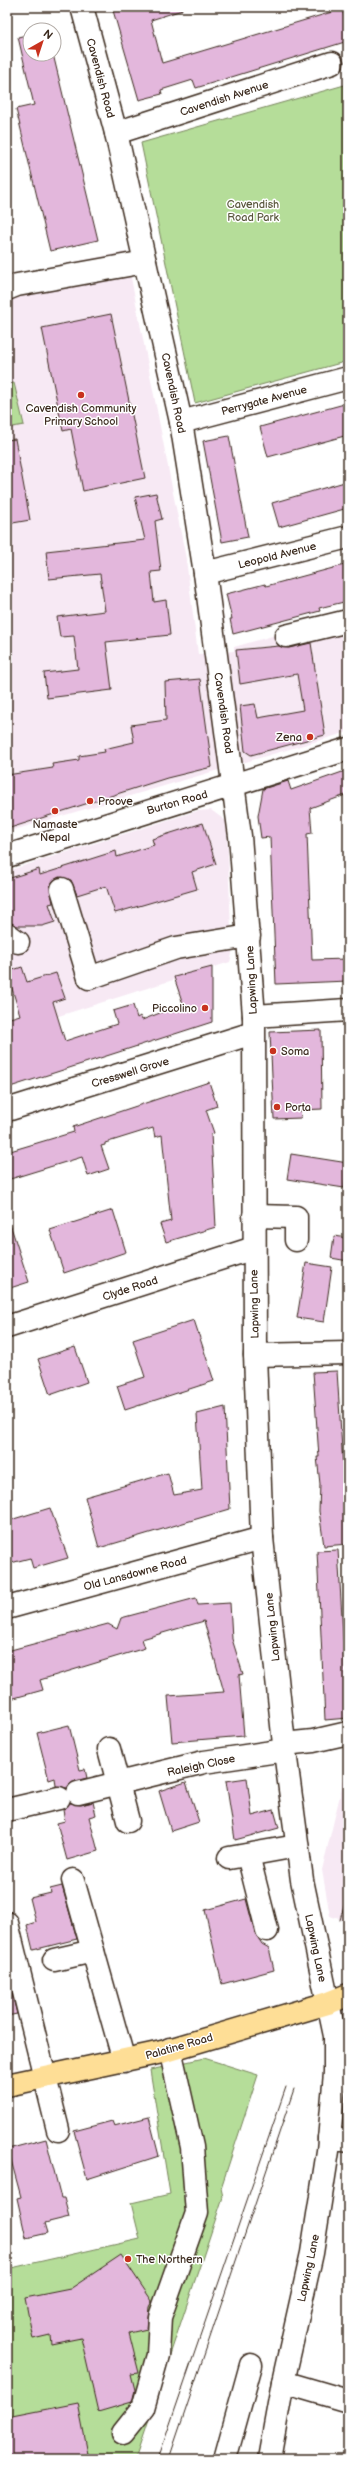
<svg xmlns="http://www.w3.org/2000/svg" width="355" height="2466" viewBox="0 0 355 2466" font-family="'Balsamiq Sans',sans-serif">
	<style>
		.built { fill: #f7e9f4 }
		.green { fill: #b5dd99; stroke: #78845c }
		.building { fill: #e3b7dc; stroke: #3b2a1e }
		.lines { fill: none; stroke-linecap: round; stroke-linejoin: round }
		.minor-casing { stroke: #3b2a1e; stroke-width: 25 }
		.major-casing { stroke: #3b2a1e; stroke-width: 25 }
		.minor { stroke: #fff; stroke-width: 22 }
		.major { stroke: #fede96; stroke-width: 22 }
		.tram { stroke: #3b2a1e; stroke-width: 1 }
		.poi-dot { fill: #c8321e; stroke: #fff; stroke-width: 1.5 }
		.labels { text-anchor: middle; stroke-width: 3; stroke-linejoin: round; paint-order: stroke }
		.street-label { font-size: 11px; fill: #3b2a1e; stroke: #fff }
		.park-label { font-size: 11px; fill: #5a573d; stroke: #fff }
		.poi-label { font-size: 11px; fill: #3b2a1e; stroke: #fff; text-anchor: start }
	</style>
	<rect width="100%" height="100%" fill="#fff"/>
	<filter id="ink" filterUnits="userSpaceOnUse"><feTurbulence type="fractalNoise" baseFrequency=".025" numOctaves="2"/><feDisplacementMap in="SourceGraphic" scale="8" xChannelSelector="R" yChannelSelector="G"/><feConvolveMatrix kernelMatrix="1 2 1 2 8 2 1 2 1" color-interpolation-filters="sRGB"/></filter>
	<g filter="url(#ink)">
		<g class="built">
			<path d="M126 252 186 559 198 654 234 651V647L348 614V732L7 832V275Z"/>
			<path d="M211 810 226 821 227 830 232 954 230 962 27 1026 7 959V871L197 811Z"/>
			<path d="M348 1762V1922L330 1916 322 1870Z"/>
		</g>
		<g class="green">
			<path d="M348 84V361L195 403 141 143Z"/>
			<path d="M14 383 24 425 7 428V384Z"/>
			<path d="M204 2058 258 2075 221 2188 223 2197 135 2459H7V2269L140 2239 131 2203 170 2194 150 2070Z"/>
		</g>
		<g class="building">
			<path d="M112 7H181L182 10 151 20 162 63 342 9 348 27V41L196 88 193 80 161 90 162 94 139 100Z"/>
			<path d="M30 34V54H53L98 240 50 251 16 109 34 105 18 37Z"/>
			<path d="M111 314 145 478 83 491 71 429 63 431 42 328Z"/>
			<path d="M348 403V435L268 457 260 427Z"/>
			<path d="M229 436 248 537 222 542 203 441Z"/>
			<path d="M15 439 30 520 7 524V440Z"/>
			<path d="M348 481V508L279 527 272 503Z"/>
			<path d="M156 493 162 519 155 521 161 571 151 572 154 602 166 600 170 635 106 642 112 690 47 698 44 673 78 669 74 636 60 637 57 617 105 611 100 574 49 579 46 551 145 540 135 497Z"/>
			<path d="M348 564V601L319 608 320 611 233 634 230 619H232L226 594 265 584 266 586Z"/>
			<path d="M311 643 325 735 251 755 245 751 240 706 255 704 258 718 303 710 297 674 240 684 236 650 279 646 289 648Z"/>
			<path d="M200 679 212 767 167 778 7 829V775L53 768 52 764 79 760V756L105 752 104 749 134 742 131 725 166 720 165 682Z"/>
			<path d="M348 770V794L310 808 312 833 307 834 312 960 348 959V981L276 984 270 837 261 838 258 816 263 789 288 781 291 790Z"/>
			<path d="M203 823 216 864 192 872 197 889 115 913 106 886 77 895 71 880 59 877 53 881 50 887 53 903 49 904 55 922 42 926H18L7 922V879L39 869 40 875 116 851 117 857 154 845 152 839Z"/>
			<path d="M22 967 27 982 56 973 65 998 53 1002 65 1041 117 1024 113 1011 133 1005 137 1018 140 1016 142 1020 183 1004 174 977 212 967V1022L7 1088V1019L20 1015 7 972Z"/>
			<path d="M321 1030 322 1109 300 1110 301 1118 274 1119 270 1032Z"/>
			<path d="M209 1082 217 1106 206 1110 214 1133 211 1134 216 1227 166 1242 160 1224 171 1221 162 1135 155 1137 153 1128 105 1143V1145L101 1146 109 1169 88 1176 82 1157 7 1180V1152L74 1132 73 1127Z"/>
			<path d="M291 1154 348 1163 344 1188 287 1179Z"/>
			<path d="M113 1210 126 1252 64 1273 50 1230Z"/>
			<path d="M10 1224 29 1282 7 1289V1225Z"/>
			<path d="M334 1236 348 1238V1261L331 1258Z"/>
			<path d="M306 1263 332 1267 324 1322 297 1318Z"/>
			<path d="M194 1320 214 1381 125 1410 117 1386 145 1377 133 1340Z"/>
			<path d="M75 1347 87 1382 50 1395 38 1359Z"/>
			<path d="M337 1371 348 1544 324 1546 319 1511 320 1484 317 1457H319L313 1372Z"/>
			<path d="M225 1407 230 1509 99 1548 85 1497 168 1473 174 1495 202 1490 197 1414Z"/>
			<path d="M50 1508 68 1558 33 1568 30 1558 7 1564V1521Z"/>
			<path d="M338 1550 348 1718 325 1720 317 1551Z"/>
			<path d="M196 1598 198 1605 230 1603 232 1639 243 1674 239 1675 244 1736 172 1742 168 1696 224 1692 204 1621 142 1639 145 1648 40 1680 43 1690 7 1700V1651L108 1624 117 1629 121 1618Z"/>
			<path d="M69 1725 80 1770 85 1769 87 1778 75 1781 67 1788 56 1786 55 1778 49 1780 37 1733Z"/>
			<path d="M247 1778 252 1816 274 1810 279 1828 235 1840 226 1781Z"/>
			<path d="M186 1782 199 1822 171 1831 159 1791Z"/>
			<path d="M93 1802 96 1815 89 1817 98 1851 67 1860 57 1823 65 1821 63 1810 70 1803 81 1805Z"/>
			<path d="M62 1886 77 1939 33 1950 27 1925 36 1922 30 1898 51 1893 50 1889Z"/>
			<path d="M246 1899 255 1933 262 1944 269 1948 274 1970 222 1984 205 1910Z"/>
			<path d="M7 1975 17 2014 7 2016Z"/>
			<path d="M149 2117 159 2156 87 2179 74 2131 112 2121 114 2126Z"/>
			<path d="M46 2139 61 2198H64L69 2217 45 2223 48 2233 26 2238 17 2198 21 2197 8 2149Z"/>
			<path d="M121 2255 152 2301 149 2307 147 2329 129 2333 139 2373 131 2374 135 2390 132 2402 98 2412 81 2338 51 2344 50 2335 33 2339 25 2298 70 2289Z"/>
			<path d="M78 2403 89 2459H7V2417Z"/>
		</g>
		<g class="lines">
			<defs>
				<g id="minor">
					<path d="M82 7 116 133 181 422 205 573 240 836 254 1016 255 1355 262 1538 284 1744 302 1880 335 2036V2073L328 2151 312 2253 283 2382 269 2459"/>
					<path d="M116 133 332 63"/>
					<path d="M7 289 17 285 145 262"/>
					<path d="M181 422 348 378"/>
					<path d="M205 573 348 537"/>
					<path d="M286 636 348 621"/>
					<path d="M7 856 348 749"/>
					<path d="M62 889 89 978 176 948 249 936"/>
					<path d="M7 934 18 942"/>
					<path d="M254 1016 348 1010"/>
					<path d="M7 1110 253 1033"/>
					<path d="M254 1216 296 1217V1240"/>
					<path d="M7 1327 254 1248"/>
					<path d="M255 1355 348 1353"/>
					<path d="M7 1608 262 1538"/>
					<path d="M284 1744 313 1741 348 1733"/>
					<path d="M109 1749 128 1821"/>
					<path d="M78 1793 204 1762 285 1750"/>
					<path d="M7 1810 59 1798"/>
					<path d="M248 1855 267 1930"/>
					<path d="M229 1858 297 1846"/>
					<path d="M73 1880 124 2061"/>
					<path d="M7 1923 58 2130"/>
					<path d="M54 1960 93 1951"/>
					<path d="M329 2138 348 2141"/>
					<path d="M283 2382 348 2401"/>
					<path d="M123 2433 143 2408 158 2355 160 2317 197 2213 192 2147 170 2049"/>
					<path d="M225 2459 251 2365"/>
				</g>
				<path id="major" d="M7 2085 162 2052 328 2003 348 1995"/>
			</defs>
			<use href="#minor" class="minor-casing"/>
			<use href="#major" class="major-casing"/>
			<use href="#minor" class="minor"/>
			<use href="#major" class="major"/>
			<g class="tram">
				<path d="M340 1920 348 1893"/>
				<path d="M158 2459 286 2087"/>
				<path d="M169 2459 294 2089"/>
			</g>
		</g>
	</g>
	<g class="poi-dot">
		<circle cx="81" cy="395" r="4"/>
		<circle cx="310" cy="737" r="4"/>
		<circle cx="90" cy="801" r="4"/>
		<circle cx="55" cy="811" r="4"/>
		<circle cx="205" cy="1008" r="4"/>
		<circle cx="273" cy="1051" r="4"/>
		<circle cx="277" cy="1107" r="4"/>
		<circle cx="128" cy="2259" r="4"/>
	</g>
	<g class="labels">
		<g class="street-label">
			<text transform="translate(101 78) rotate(75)" y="4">Cavendish Road</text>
			<text transform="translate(224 98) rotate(-18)" y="4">Cavendish Avenue</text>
			<text transform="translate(174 393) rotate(78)" y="4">Cavendish Road</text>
			<text transform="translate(264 400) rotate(-15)" y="4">Perrygate Avenue</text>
			<text transform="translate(277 555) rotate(-14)" y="4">Leopold Avenue</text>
			<text transform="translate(224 713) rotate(82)" y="4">Cavendish Road</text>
			<text transform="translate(177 802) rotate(-16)" y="4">Burton Road</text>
			<text transform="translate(251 980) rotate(-93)" y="4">Lapwing Lane</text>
			<text transform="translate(130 1072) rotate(-17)" y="4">Cresswell Grove</text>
			<text transform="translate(130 1288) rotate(-18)" y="4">Clyde Road</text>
			<text transform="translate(254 1304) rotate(-91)" y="4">Lapwing Lane</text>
			<text transform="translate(135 1573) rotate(-15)" y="4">Old Lansdowne Road</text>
			<text transform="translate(272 1627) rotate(-96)" y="4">Lapwing Lane</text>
			<text transform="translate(201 1765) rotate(-12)" y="4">Raleigh Close</text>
			<text transform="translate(316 1948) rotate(78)" y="4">Lapwing Lane</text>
			<text transform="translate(179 2046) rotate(-16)" y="4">Palatine Road</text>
			<text transform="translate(308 2268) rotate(-78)" y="4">Lapwing Lane</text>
		</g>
		<g class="park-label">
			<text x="253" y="208">Cavendish<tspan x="253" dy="13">Road Park</tspan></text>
		</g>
		<g class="poi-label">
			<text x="81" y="412" text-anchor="middle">Cavendish Community<tspan x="81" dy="13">Primary School</tspan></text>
			<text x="302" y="741" text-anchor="end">Zena</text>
			<text x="98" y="805">Proove</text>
			<text x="55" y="828" text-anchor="middle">Namaste<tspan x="55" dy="13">Nepal</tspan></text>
			<text x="197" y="1012" text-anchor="end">Piccolino</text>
			<text x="281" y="1055">Soma</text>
			<text x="285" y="1111">Porta</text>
			<text x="136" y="2263">The Northern</text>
		</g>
	</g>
	<rect width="355" height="2466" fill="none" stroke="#fff" stroke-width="24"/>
	<rect x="12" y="12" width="331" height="2442" fill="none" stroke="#3b2a1e" stroke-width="1.5" filter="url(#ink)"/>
	<g transform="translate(42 42) rotate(39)"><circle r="19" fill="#ffffff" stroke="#b1aaa5"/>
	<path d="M0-3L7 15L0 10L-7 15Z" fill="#c8321e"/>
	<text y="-6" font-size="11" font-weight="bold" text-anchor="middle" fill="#3b2a1e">N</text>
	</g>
</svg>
